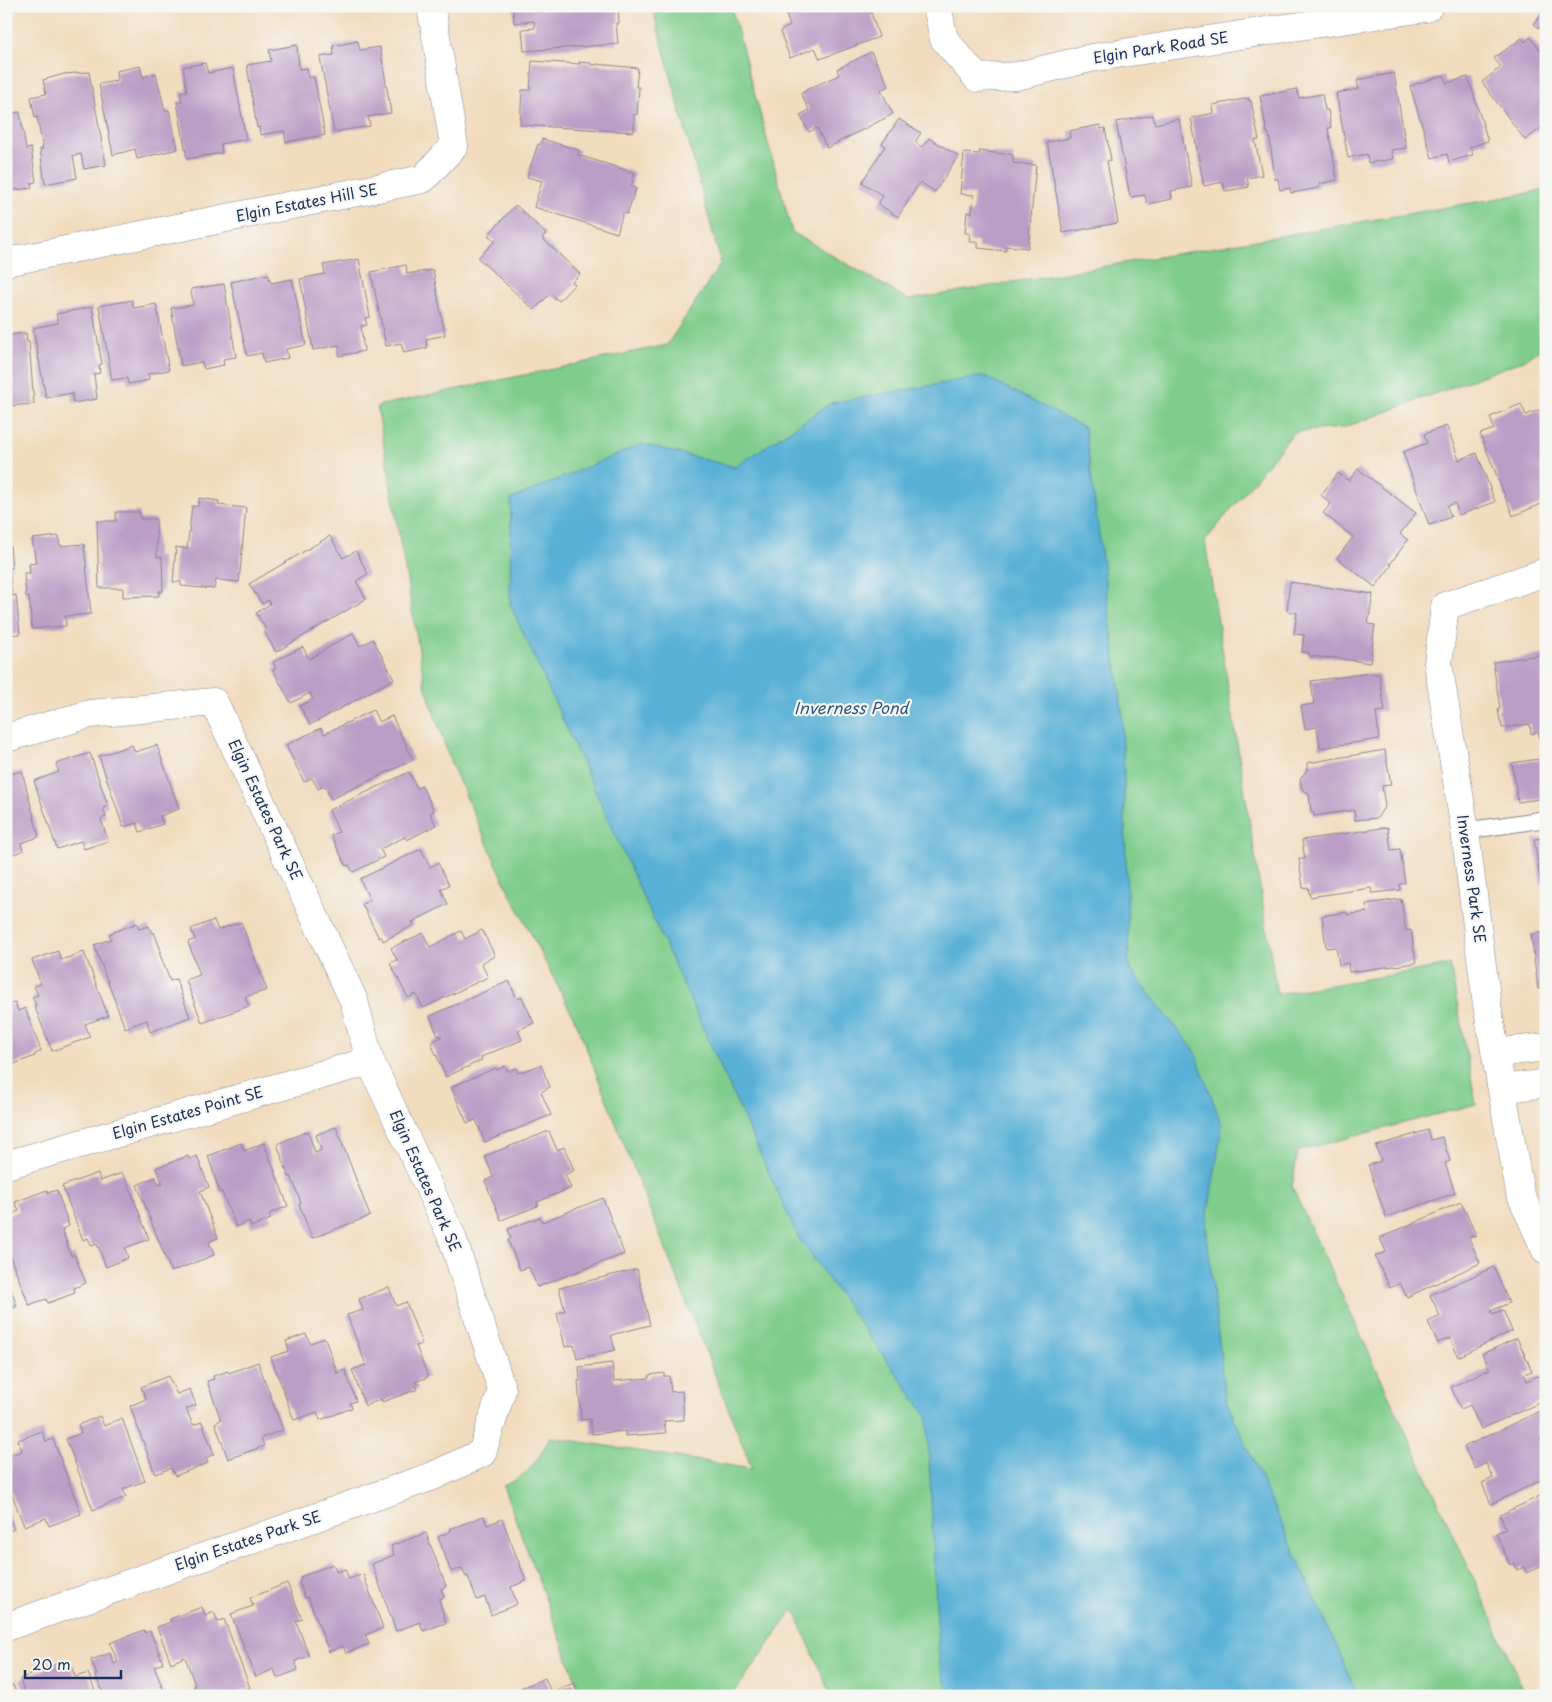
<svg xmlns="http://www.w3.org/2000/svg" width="1552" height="1702" viewBox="0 0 1552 1702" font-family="'Playpen Sans',sans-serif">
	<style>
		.green { fill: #7fcd8c; stroke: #4d7e75 }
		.water { fill: #5ab1d7; stroke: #3a709a }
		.building { fill: #bb9dc6 }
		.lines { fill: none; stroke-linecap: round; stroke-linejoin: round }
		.lane-casing { stroke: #86868e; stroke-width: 18 }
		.street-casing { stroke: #86868e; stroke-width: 29 }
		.lane { stroke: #fff; stroke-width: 16 }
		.street { stroke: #fff; stroke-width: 28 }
		.labels { text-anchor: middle; stroke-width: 4.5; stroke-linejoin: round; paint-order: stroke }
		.street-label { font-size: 15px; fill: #1b2f5e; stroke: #f6f6f2 }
		.water-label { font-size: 16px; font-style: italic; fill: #2e5682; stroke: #f6f6f2 }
	</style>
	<rect width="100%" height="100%" fill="#f6f6f2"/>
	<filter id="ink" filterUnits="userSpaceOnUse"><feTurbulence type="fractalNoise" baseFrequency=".02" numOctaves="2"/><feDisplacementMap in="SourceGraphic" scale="10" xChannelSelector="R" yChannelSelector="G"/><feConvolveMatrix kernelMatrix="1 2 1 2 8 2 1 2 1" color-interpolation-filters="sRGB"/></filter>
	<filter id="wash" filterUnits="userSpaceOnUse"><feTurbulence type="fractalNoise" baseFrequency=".0096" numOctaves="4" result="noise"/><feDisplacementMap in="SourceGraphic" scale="20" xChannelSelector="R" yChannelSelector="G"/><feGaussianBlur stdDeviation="1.12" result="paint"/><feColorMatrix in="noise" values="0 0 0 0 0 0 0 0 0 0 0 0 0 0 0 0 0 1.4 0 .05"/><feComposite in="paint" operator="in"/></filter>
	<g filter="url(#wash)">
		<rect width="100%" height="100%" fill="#f2dcbe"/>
		<path class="green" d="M652 6H731L792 232 909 300 1546 190V347L1522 361 1343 428 1294 432 1205 541 1277 994 1450 965 1476 1104 1298 1151 1292 1187 1481 1594 1526 1696H831L794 1609 732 1696H582L503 1486C529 1475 537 1462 550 1437L752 1469 576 1022 507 887 450 761 425 685 377 406 667 345 721 263Z"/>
		<path class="water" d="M984 376 1085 428 1122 710 1129 968 1195 1051 1222 1126 1206 1226 1225 1398 1359 1696H950L939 1663 927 1416 798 1237 510 604 511 499 642 444 735 467 831 403Z"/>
		<g id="blocks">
			<g class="building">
				<path d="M513 6H618L619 23H616L618 44 524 51 522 29 535 28 534 21 514 23Z"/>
				<path d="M783 6H869L879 37 820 59 815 48 790 58 780 31 790 26Z"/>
				<path d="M1546 9V34L1534 24Z"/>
				<path d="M1530 37 1546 58V128L1544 126 1525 140 1482 82 1501 67 1494 58 1522 38 1525 42Z"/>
				<path d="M358 41 360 50 380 47 391 113 368 117 370 126 334 132 320 57 334 55 333 46Z"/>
				<path d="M297 45 299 69 307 68 308 78 314 77 325 135 286 142 284 131 260 135 259 127 257 128 247 65 271 61 269 50Z"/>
				<path d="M871 52 889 86 881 90 893 114 827 148 817 128 809 132 800 115 809 110 801 94 808 89 839 75 837 69Z"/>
				<path d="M532 61 580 64 579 62 591 63V65H596V64L638 68 636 87H639L637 115 634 114V132L520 125 522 90H530Z"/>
				<path d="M205 63 208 73 233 68 246 139 221 144 222 153 187 159 177 102 182 101 180 92 187 91 183 67Z"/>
				<path d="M140 66 143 77 156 73 165 111 169 110 178 149 137 159 135 149 113 155 99 84 117 81 116 71Z"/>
				<path d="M89 72 106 165 84 169 81 154 73 156 77 178 45 184 40 149H43L37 117 35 118 31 97 46 94 43 80 64 74Z"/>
				<path d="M1394 73 1406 148 1391 150 1393 159 1368 163 1367 154 1348 158 1336 93 1359 89 1357 80Z"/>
				<path d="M1444 75 1446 83 1468 77 1488 141 1470 147 1473 155 1449 162 1447 154 1432 158 1410 86Z"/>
				<path d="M1297 89 1299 98 1322 94 1325 110H1328L1331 128H1328L1337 180 1319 184V188L1291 193 1290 188 1280 190 1278 179H1275L1269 133H1267L1260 96Z"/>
				<path d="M1249 98V101H1251L1259 140H1255L1262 175 1247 178 1249 187 1225 191 1223 182 1204 186 1191 118 1214 113 1213 105Z"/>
				<path d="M20 112 26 149 31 148 36 182 31 183 32 188 6 191V114Z"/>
				<path d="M1153 115 1155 124 1179 119 1192 187 1171 191 1172 199 1147 204 1145 195 1130 197 1116 122Z"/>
				<path d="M899 119 921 133 915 142 922 147 929 138 958 156 935 192 920 182 898 217 878 204 883 196 862 182 885 146 882 144Z"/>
				<path d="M1100 125 1101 129 1105 128 1111 160 1107 161 1118 223 1063 233 1047 142 1070 138 1069 131Z"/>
				<path d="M542 139 579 150 578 155 635 173 631 187 636 188 627 214 623 213 617 233 534 207 542 181 527 177 538 144 540 145Z"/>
				<path d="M979 151 1013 155V163L1036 165 1028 248 1006 246V251L978 248V242H969L970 233H965L967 212 972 213 974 195 960 194 964 153 980 154Z"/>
				<path d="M516 205 546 234 542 238 580 274 572 282 575 284 559 301 550 294 534 310 478 258 495 241 488 235Z"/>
				<path d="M359 259 370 317 365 318 367 325 361 326 364 351 339 356V345L313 350 300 279 325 274 323 265Z"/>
				<path d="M406 265 407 274 433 270 445 335 426 339 427 348 404 353 401 343 386 346 371 272Z"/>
				<path d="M268 274 271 283 292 279 306 345 286 349 288 358 264 363 262 353 247 356 231 282Z"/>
				<path d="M224 284 236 357 223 359 224 365 204 369 202 362 181 366 171 308 193 305 191 289Z"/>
				<path d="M132 300 134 308 156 304 169 370 148 374 149 380 128 384 127 378 112 380 99 306Z"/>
				<path d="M92 307 102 364 99 365 100 373 94 374 97 399 73 403 72 393 46 398 33 328 58 323 56 314Z"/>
				<path d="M26 333 27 342H29L34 404 8 406 9 416 6 417V335Z"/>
				<path d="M1521 404 1526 415 1539 410 1546 427V495L1544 496 1546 502 1513 516 1480 434 1494 429 1490 417Z"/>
				<path d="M1447 426 1459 460 1477 453 1495 502 1459 515 1455 503 1447 506 1451 517 1429 525 1403 452 1427 443 1424 434Z"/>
				<path d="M1358 469 1416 513 1400 534 1408 540 1390 564 1392 565 1375 587 1337 558 1353 537 1323 513 1331 504 1321 495 1338 473 1349 481Z"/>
				<path d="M199 498 219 501 218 505 246 508 239 582 216 580 214 589 181 586V582H173L176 547 187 549 192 506H198Z"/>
				<path d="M116 512H140V519H156L157 557H162L163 591H159V596L123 597V588H99L97 521H116Z"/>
				<path d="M59 536 60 546 84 544 91 614 65 616 66 626 32 629 29 597H26L24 573H30L29 564 36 563 32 539Z"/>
				<path d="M330 536 343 558 356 551 368 574 356 581 366 599 276 652 264 631 266 629 256 613 270 604 268 600 262 604 249 584Z"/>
				<path d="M6 546H10L12 568H9L12 596 16 595 20 634 6 635Z"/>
				<path d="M1290 582 1373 594 1368 624 1375 625 1370 663 1330 657V658L1309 656V653L1302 652 1304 635 1294 634 1297 613 1287 611Z"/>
				<path d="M353 633 360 646 373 639 394 679 310 725 300 706 313 699 310 693 291 703 273 670 276 668 273 662 303 647 309 659Z"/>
				<path d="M1546 654V743L1541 744 1538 732 1531 734 1530 724 1502 728 1501 721H1500L1498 709H1500L1493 662Z"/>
				<path d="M1370 673 1371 674H1379L1385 711 1376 712 1379 739 1320 748 1317 727 1305 729 1301 706 1314 704 1311 681Z"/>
				<path d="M373 710 379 722 392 716 413 760 331 799 325 786 318 789 312 778 304 782 286 745 321 728 324 734Z"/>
				<path d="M132 745 135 752 157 745 179 809 160 816 163 824 140 832 137 823 123 827 99 756Z"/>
				<path d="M1385 750 1391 785 1382 786 1385 806 1377 818 1355 820 1354 810 1314 816 1313 812H1311L1309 794 1302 789 1300 779 1307 770V763Z"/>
				<path d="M90 753 108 806 103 808 106 817 101 819 108 841 84 849 81 841 57 849 34 781 59 772 56 764Z"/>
				<path d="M1546 758V798L1518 802 1512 763Z"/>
				<path d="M22 771 39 837 21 843 23 851 6 856V775Z"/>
				<path d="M409 772 417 788 422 786 434 811 430 813 436 825 407 840 405 837 380 849 384 857 353 872 349 865 346 866 331 835 339 832 329 810Z"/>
				<path d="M1388 827 1391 850 1400 849 1405 883 1399 884 1400 890 1372 893 1371 888 1310 897 1308 887 1303 888 1299 859H1305L1302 840Z"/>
				<path d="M1546 838V884H1541L1534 839Z"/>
				<path d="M421 849 430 867 438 863 449 885 441 889 448 904 412 922 414 925 383 941 381 936 379 938 362 904 370 900 360 879Z"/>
				<path d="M1401 899 1406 931 1411 930 1416 963 1349 972 1348 963 1339 965 1336 947 1326 948 1322 916 1347 912V915L1367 912 1366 904Z"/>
				<path d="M214 920 218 930 241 922 267 990 245 997 249 1006 202 1023 186 980 200 975 188 942 195 939 191 929Z"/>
				<path d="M137 923 139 929 149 926 151 933 154 932 161 951 159 952 170 981 176 979 190 1017 150 1032 147 1020 125 1028 94 945 111 939 109 934Z"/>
				<path d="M482 930 495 956 481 963 488 977 423 1008 416 994 408 998 390 963 397 960 391 948 423 933 430 947 461 931 465 939Z"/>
				<path d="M1546 932V988L1538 989 1531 934Z"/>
				<path d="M58 951 61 960 84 952 108 1016 85 1024 90 1037 52 1051 34 1005H36L32 997 38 995 34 986 41 984 32 960Z"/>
				<path d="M509 981 517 999 522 997 534 1023 518 1030 522 1040 481 1057 482 1060 446 1077 431 1043 441 1037V1035L438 1036 430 1016Z"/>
				<path d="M6 996 10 1005 15 1002 18 1011 25 1008 41 1051 35 1054V1056L6 1067Z"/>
				<path d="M541 1065 550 1087 541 1092 551 1115 485 1142 476 1120 467 1123 451 1087 496 1068 497 1070 505 1066 508 1071 516 1068 518 1073Z"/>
				<path d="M336 1127 370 1216 312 1238 299 1204 301 1203 291 1176 289 1177 277 1144 308 1131 315 1153 321 1150 316 1135Z"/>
				<path d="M1428 1130 1431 1140 1442 1137 1450 1161 1445 1163 1455 1193 1386 1217 1368 1165 1381 1161 1376 1146Z"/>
				<path d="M549 1131 557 1150 564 1147 574 1170 565 1175 571 1188 537 1202 538 1206 501 1220 485 1181 493 1177 485 1156Z"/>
				<path d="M241 1143 244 1151 264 1143 288 1206 269 1214 271 1219 251 1227 249 1221 236 1227 222 1192 220 1193 208 1156Z"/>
				<path d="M188 1156 189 1159 197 1156 209 1187 200 1191 218 1238 209 1242 214 1255 171 1272 137 1185 156 1177 159 1185 163 1184 156 1168Z"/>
				<path d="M98 1173 100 1181 122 1173 127 1181 149 1239 125 1248 128 1258 106 1267 97 1244 92 1246 88 1238 83 1240 62 1186Z"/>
				<path d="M47 1190 48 1193 57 1190 69 1226 62 1229 71 1256 74 1254 86 1283 74 1288 75 1293 48 1303 46 1299 29 1305 6 1246V1216L19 1211 15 1202Z"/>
				<path d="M603 1198 624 1254 537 1287 529 1267 520 1270 508 1240 511 1238 508 1229 540 1217 542 1222Z"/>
				<path d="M1461 1202 1476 1235 1469 1238 1480 1263 1407 1297 1400 1283 1390 1288 1375 1256 1386 1252 1380 1238Z"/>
				<path d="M1494 1267 1509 1303 1491 1311 1493 1314 1503 1310 1512 1331 1458 1357 1450 1338 1438 1343 1428 1322 1440 1316 1430 1295Z"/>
				<path d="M637 1269 650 1325 611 1335 615 1350 577 1359 574 1345 565 1347 557 1313 565 1311 559 1288Z"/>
				<path d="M6 1276 17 1306 6 1311Z"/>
				<path d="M389 1287 396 1306 406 1302 422 1344 416 1346 428 1377 415 1382 418 1389 382 1402 381 1399 365 1406 352 1370 366 1365 347 1315 363 1310 359 1299Z"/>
				<path d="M306 1334 310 1343 325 1338 337 1373 345 1370 356 1401 350 1403 352 1408 320 1420 317 1412 294 1420 271 1357 289 1351 286 1341Z"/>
				<path d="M1517 1338 1532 1371 1524 1374 1527 1381 1540 1375 1546 1388V1400L1481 1429 1470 1405 1461 1409 1451 1387 1490 1369 1482 1354Z"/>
				<path d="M258 1362 283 1430 261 1438 264 1446 228 1459 215 1423 221 1420 207 1381 214 1379 213 1376 228 1371 229 1373Z"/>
				<path d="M612 1363 614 1381 649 1378V1375L664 1373V1376H669L671 1392 682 1391 684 1420 664 1421 666 1433 625 1436V1431L592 1434 590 1419 581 1420 578 1381H580L579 1367Z"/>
				<path d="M168 1376 177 1394 190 1389 196 1405 186 1409 193 1425 202 1422 214 1454 206 1458 208 1463 175 1476 171 1468 155 1474 130 1406 146 1399 141 1387Z"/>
				<path d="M1544 1409 1546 1412V1436L1540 1438 1543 1444 1546 1442V1478L1491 1504 1482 1483 1493 1478 1486 1463 1475 1469 1464 1447Z"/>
				<path d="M100 1416 104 1426 122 1418 145 1481 123 1489 126 1497 93 1510 66 1439 81 1433 78 1425Z"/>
				<path d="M42 1431 46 1442 53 1439 81 1514 49 1526 46 1518 24 1526 6 1478V1457L22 1451 18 1440Z"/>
				<path d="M1546 1489V1564L1526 1573 1524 1567 1517 1570 1514 1563 1510 1565 1496 1533 1506 1529 1500 1515 1544 1494 1542 1491Z"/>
				<path d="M6 1509 14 1529 6 1532Z"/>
				<path d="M484 1516 487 1525 502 1519 526 1581 511 1587 517 1604 491 1615 485 1597 477 1600 468 1576 466 1577 462 1568 451 1572 438 1537 451 1531 450 1529Z"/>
				<path d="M426 1533 446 1586 441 1589 444 1597 439 1599 446 1623 423 1631 420 1622 396 1631 372 1564 394 1555 391 1546Z"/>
				<path d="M333 1564 337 1572 345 1569 349 1579 363 1574 383 1628 365 1635 369 1644 346 1653 343 1646 329 1652 308 1597 305 1598 299 1582 301 1580 300 1577Z"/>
				<path d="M287 1583 302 1619 296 1621 309 1656 295 1661 298 1670 277 1678 274 1669 256 1677 231 1614 253 1606 250 1598Z"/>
				<path d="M202 1607 205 1616 214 1612 218 1622 224 1619 250 1688 230 1696H197L194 1686 195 1685 185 1657 171 1663 157 1627 171 1622 170 1619Z"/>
				<path d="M144 1630 145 1633 150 1631 163 1663 154 1667 166 1696H105L95 1675H97L91 1660 110 1653 114 1664 118 1662 110 1643Z"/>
				<path d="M59 1663 61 1669 71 1665 75 1677 88 1673 97 1696H26L20 1679Z"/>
				<path d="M545 1678 551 1692 574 1683 579 1696H524L521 1688Z"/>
				<path d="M6 1682 8 1686 13 1685 17 1696H6Z"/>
			</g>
		</g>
	</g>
	<g filter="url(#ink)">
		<use href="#blocks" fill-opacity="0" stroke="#86868e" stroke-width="1"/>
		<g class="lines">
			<defs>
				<path id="lane" d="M1465 831 1546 819"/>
				<g id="street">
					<path d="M937 6 944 39 977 78 1017 76 1091 58 1286 28 1426 8 1429 6"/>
					<path d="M6 262 423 179 454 146 431 6"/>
					<path d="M1546 572 1445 606 1438 663 1465 831 1487 1005 1520 1193 1546 1251"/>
					<path d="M6 738 90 714 214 702 354 1001 370 1061 452 1237 502 1390 482 1453 433 1476 6 1627"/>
					<path d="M1496 1053 1546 1047"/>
					<path d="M1503 1089 1546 1083"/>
					<path d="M6 1165 370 1061"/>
				</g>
			</defs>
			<use href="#lane" class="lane-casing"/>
			<use href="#street" class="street-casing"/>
			<use href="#lane" class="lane"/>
			<use href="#street" class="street"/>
		</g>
	</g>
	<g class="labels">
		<g class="street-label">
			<text transform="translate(1161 48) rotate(-9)" y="5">Elgin Park Road SE</text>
			<text transform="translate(307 203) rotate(-11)" y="5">Elgin Estates Hill SE</text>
			<text transform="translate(265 810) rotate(65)" y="5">Elgin Estates Park SE</text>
			<text transform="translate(1471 879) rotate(82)" y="5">Inverness Park SE</text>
			<text transform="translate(188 1113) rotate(-16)" y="5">Elgin Estates Point SE</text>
			<text transform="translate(425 1181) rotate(66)" y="5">Elgin Estates Park SE</text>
			<text transform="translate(248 1541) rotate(-19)" y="5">Elgin Estates Park SE</text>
		</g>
		<g class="water-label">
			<text x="851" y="714">Inverness Pond</text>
		</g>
	</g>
	<rect width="1552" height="1702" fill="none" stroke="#f6f6f2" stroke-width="25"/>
	<path d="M25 1670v8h96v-8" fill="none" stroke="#1b2f5e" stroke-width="2.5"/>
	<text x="32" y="1670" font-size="15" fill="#1b2f5e" stroke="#f6f6f2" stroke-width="4" paint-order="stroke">20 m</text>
</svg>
